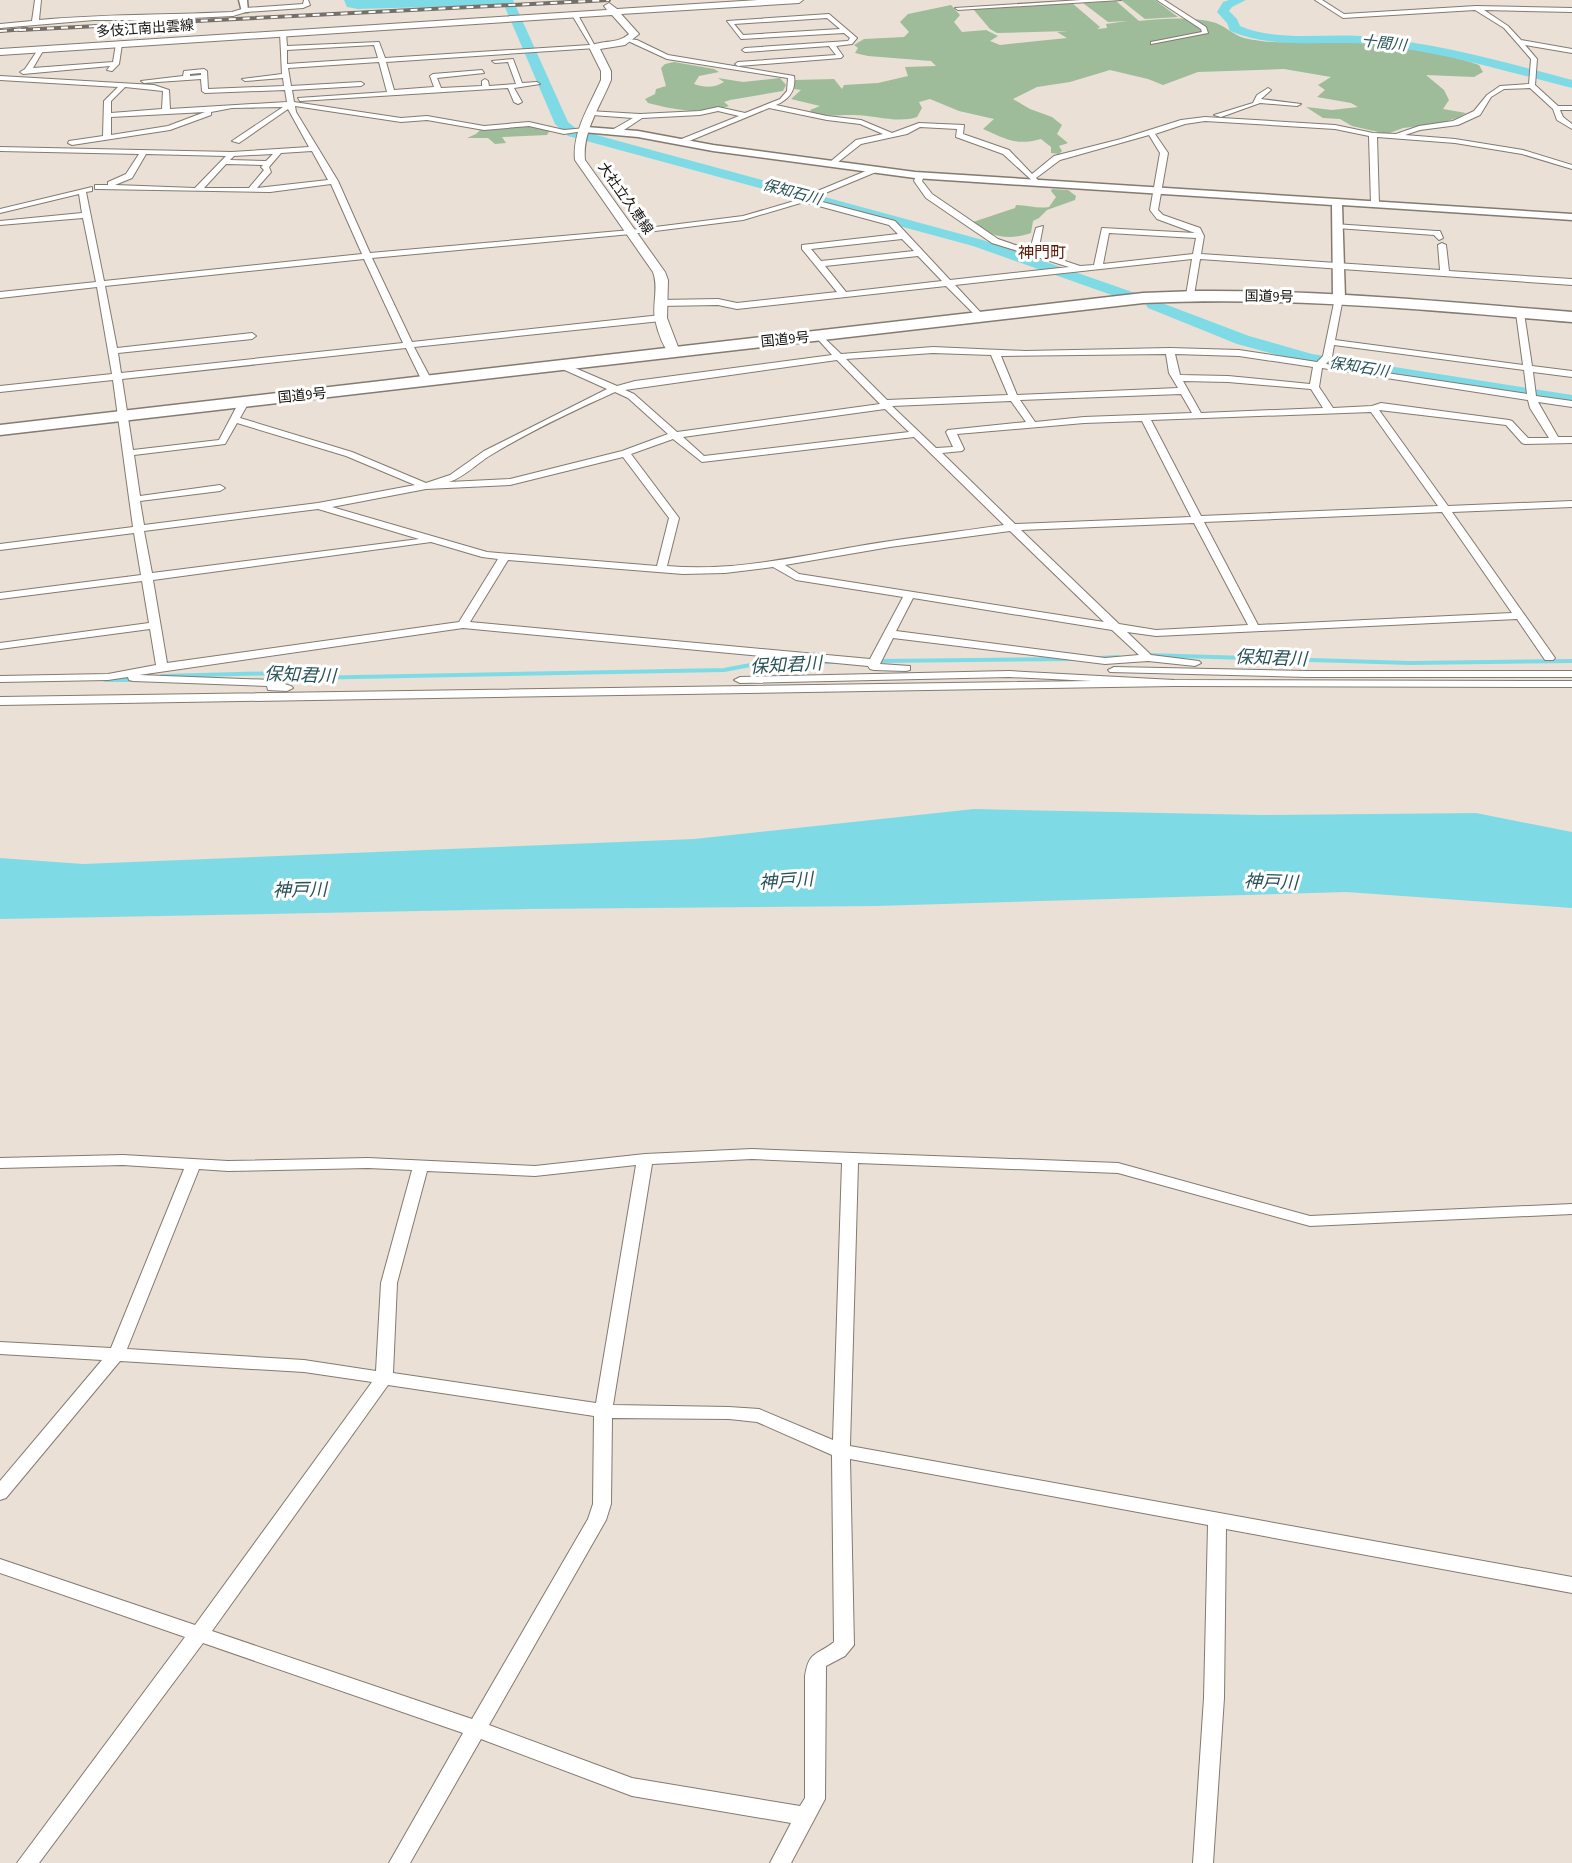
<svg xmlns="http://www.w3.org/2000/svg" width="1572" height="1863" viewBox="0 0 1572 1863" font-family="'Source Sans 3','Noto Sans JP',sans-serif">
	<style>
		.green { fill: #9ebc99 }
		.water { fill: #7edbe6 }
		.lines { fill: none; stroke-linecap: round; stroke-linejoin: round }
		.stream { stroke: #7edbe6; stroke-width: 4 }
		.river { fill: #7edbe6; fill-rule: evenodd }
		.minor-casing { stroke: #837a70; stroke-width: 2 }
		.tertiary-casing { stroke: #837a70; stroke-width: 3 }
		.secondary-casing { stroke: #837a70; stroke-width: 2 }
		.trunk-casing { stroke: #837a70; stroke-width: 3 }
		.minor { fill: #fff; fill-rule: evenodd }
		.tertiary { fill: #fff; fill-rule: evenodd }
		.secondary { fill: #fff; fill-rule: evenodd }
		.trunk { fill: #fff; fill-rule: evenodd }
		.rail-casing { stroke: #756f68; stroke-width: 4 }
		.rail { stroke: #fff; stroke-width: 2; stroke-dasharray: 7; stroke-linecap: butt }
		.labels { text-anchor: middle; stroke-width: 6; stroke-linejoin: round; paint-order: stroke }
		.far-street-label { font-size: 14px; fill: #120f0b; stroke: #fff }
		.far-water-label { font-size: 15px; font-style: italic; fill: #285257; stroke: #fff }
		.far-quarter-label { font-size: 16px; fill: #5b1b02; stroke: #fff }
		.water-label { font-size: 18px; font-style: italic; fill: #285257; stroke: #fff }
	</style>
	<rect width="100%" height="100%" fill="#eae0d5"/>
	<g class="green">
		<path d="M1121 0H1155L1178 17 1145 19Z"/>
		<path d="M1116 1 1139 21C1164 19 1191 16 1216 23 1226 27 1234 35 1244 38 1272 45 1303 41 1331 42 1380 43 1433 49 1479 65L1483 72 1474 77 1426 75 1444 90 1449 100 1443 109 1466 113 1457 118 1437 124 1403 128 1387 134 1352 126 1340 119 1323 118 1306 107 1332 110 1358 107 1351 103 1317 97 1325 90 1318 85 1331 77 1284 69 1198 72 1163 85 1148 79 1110 70 1070 82 1037 87 1013 99 1030 109 1052 117 1062 125 1057 134 1068 143 1059 146 1062 151 1059 154 1051 153V147L1041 139C1015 146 1006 139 983 129L994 119 959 111 930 99 919 102 922 108 917 117C896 124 873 114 850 115 836 115 826 117 812 113L810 110 820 106 791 99 801 90 794 89 795 80 834 79 842 89 844 85 878 83 908 76 905 67 936 66 931 61 868 56 855 53 858 48 854 45 864 39 904 37 909 32 900 22 908 14 951 5 960 15 954 22 962 32 986 30 998 36 990 41 1000 45 1067 38 1057 32 1068 31 997 33 990 29 973 9 1072 3 1100 27 1097 29 1107 28 1106 24 1127 21 1108 22 1083 3Z"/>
		<path d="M674 62 714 69 719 72 699 76 694 84C706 88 713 88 724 82L718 78 743 82 780 78 786 85 783 91 730 100 724 102 729 106C703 115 675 110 648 103L645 99 655 94 656 89 666 86 661 68 665 64Z"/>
		<path d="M528 126 550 130 547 135 502 137 506 143 495 144 488 138H467L476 134 481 129Z"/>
		<path d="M1052 189 1068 190 1076 196 1075 200 1047 210 1039 218 1033 221 1031 233C1008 241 990 237 973 222L1015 208 1016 205C1028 205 1037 209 1049 207L1056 197 1051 191Z"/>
	</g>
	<path class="water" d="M974 809 1261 815 1476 813 1572 832V908L1346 892 876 906 528 909 0 919V858L83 864 694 839Z"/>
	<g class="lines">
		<g class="stream">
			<path d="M1147 655 1410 663 1572 661"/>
			<path d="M1099 658 1118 657"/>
			<path d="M877 661 1073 659"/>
			<path d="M162 676 279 673 305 678 724 670 761 663 833 662"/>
			<path d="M105 680H132"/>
		</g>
		<g class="river">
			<path d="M344 0H513L568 122 578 130 983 240 1138 294 1140 297 1138 300H1126L973 246 568 136 555 124 504 5 358 9 347 7Z"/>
			<path d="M1229 0H1246L1232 7 1229 11 1237 19 1240 26C1280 43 1328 32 1371 37 1440 44 1505 62 1572 80V88C1508 72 1446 53 1379 45 1330 39 1277 51 1230 31L1227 23 1217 12 1223 2Z"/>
			<path d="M1154 300 1249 336 1312 354 1572 395V405L1310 364 1237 344 1148 308 1146 305 1148 302Z"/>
		</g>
		<defs>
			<g id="minor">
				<path d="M35 0H41L39 20C103 14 168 15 232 12L245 8 303 4 304 0H308L310 5 303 8 246 12 233 16 150 20H94L0 28V24L32 21Z"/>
				<path d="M1081 0H1121L958 10 955 8Z"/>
				<path d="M1157 0H1164L1206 27 1208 33 1151 44V42L1202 32 1201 29Z"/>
				<path d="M1315 0H1322L1344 14 1476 6 1572 8V12L1484 10 1508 26 1521 40 1572 49V53L1525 45 1537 59 1535 85 1558 106H1572V110H1560L1563 117 1572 124V129L1557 120 1553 109 1530 88 1504 89 1491 97 1480 115 1458 125 1420 130 1405 135 1455 139 1523 150 1572 165V169L1522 154 1455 143 1377 137 1379 204 1375 206 1371 204 1369 136 1335 129 1205 121 1185 124 1155 134 1168 153 1158 210 1163 215 1200 228 1204 236 1201 254 1440 270 1438 245 1442 243 1446 245 1449 271 1572 279V285L1200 259 1194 295 1190 298 1186 295 1192 259 955 285 983 315 984 317 980 320 946 286 737 309 718 305 660 306 656 303 660 300 718 299 737 303 837 292 802 249V245L898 234 889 225 804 202 743 220 631 234 372 258 412 342 661 315 665 318 661 321 414 347 432 381 427 384 422 381 406 348 122 379 133 450 219 440 239 402 244 399 249 402 240 418 352 452 426 483 450 475 484 451 607 389 558 367 556 365 561 362 617 386 635 381 832 355 815 336 819 333 841 354 933 347 1025 351 1170 348 1239 350 1317 362 1323 356 1335 298 1339 295 1343 298 1335 340 1523 365 1516 313 1520 310 1524 313 1532 366 1572 371V377L1533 372 1536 396 1572 401V407L1538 402 1558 437H1572V443L1525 444 1522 443 1506 425 1379 410 1448 506 1572 501V507L1452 512 1555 658 1553 660H1545L1517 619 1156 636 1127 632 1151 655 1199 661 1201 663 1195 666 1148 661 1105 664 893 638 880 664 910 666V670L906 671 874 670 870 669 868 666 463 628 139 675 272 680 291 686 293 688 287 691 268 690 267 686 133 681 129 680 128 677 108 680 0 682V676L108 674 156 665 150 629 0 649V643L149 623 142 581 0 599V593L141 575 134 533 0 550V544L133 527 113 380 0 392V386L112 374 97 287 0 298V292L96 282 83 218 0 225V221L82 213 79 194 0 213V209L92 187V191L86 192 104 281 362 254 331 184 270 192 98 189H95V185H108V182L126 174 139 154 0 151V147L232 152 309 147 288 109 239 143 232 141 283 107 232 108 211 112V115L170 130 72 145 68 143 69 141 103 136 104 101 118 87 0 80V76L154 85 169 90 170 109 287 102 285 90 205 93 202 91 201 79 144 83 141 81 183 76 184 71 204 69 207 71 208 89 284 86 283 78 245 81 242 79 282 74 280 33 283 31 286 33 287 46 379 42 385 58 590 45 572 15 575 13 578 15 596 48 386 62 394 90 434 87 430 76 433 74 482 70 484 73 437 78 441 88 482 86V81L485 79 488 81 489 86 516 84 508 62 495 63 492 61 513 59 522 83 537 82 540 84 514 88 522 102 518 104 514 102 508 88 300 101 298 98 387 92 379 62 288 68 291 86 361 82 364 84 361 86 292 90 294 102 401 118 427 116 484 126 529 122 564 130 586 128 590 130 564 134 529 126 484 130 427 120 401 122 295 106 296 112 338 181 370 253 631 230 743 216 791 202 873 168 877 170 876 172 811 199 895 221 950 280 1069 267 992 243 926 198 914 181 917 173 924 175 922 181 932 194 998 239 1030 250 1036 228 1043 226 1038 252 1080 266 1094 265 1102 228 1195 233 1157 219 1150 210 1160 153 1149 135 1060 160 1036 178 1041 183 1037 185 1003 154 956 137 957 129 920 127 907 134 861 144 833 166 829 164 830 162 856 140 883 134 860 124 827 120 769 108 682 144 678 142 679 140 739 116 718 111 700 115 642 118 618 134H612V130L633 118 592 115H589V111L640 114 700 111 718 107 745 113 780 99 787 91 788 78 667 59 628 41V39L637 40 668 55 794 76C796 90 790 99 776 105L827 116 861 120 892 133 919 123 964 125 963 134 1009 150 1032 174 1054 156 1121 139 1181 120 1205 117 1335 125 1373 133 1396 134 1419 126 1453 121 1474 111 1487 95 1500 86 1529 84 1531 59 1504 28 1475 10 1343 18ZM374 45 378 58 287 64V50ZM201 73V75L190 76V74ZM125 87 163 91 162 109 111 113V101ZM205 112 168 126 111 135V117ZM312 151 328 180 257 188 271 172 269 167 281 153ZM146 154 226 156 195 188 115 185 132 178ZM273 154 266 161 230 160 234 156ZM226 164 263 165 261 167 264 170 249 188H204ZM1109 233 1196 238 1193 254 1103 264ZM902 239 914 251 821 261 811 249ZM918 256 942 281 846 292 825 266ZM364 259 403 343 121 373 118 353 252 339 256 336 252 333 117 348 105 286ZM1334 345 1524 370 1527 394 1326 364 1332 357ZM933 353 991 355 1008 395 887 400 846 359ZM1166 354 1169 373 1178 388 1017 395 1001 356ZM1175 354 1239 356 1313 367 1310 384 1228 376 1180 375ZM837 360 880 404 677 432 634 394 625 390ZM1322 368 1528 400 1530 408 1549 438H1528L1512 421 1509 420 1381 403 1372 406 1333 408 1319 387ZM1183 381 1228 382 1311 389 1323 408 1201 413ZM615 392 628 398 668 434 622 451 510 479 449 482C465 477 477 463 491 455 530 431 573 411 615 392ZM1181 394 1192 413 1084 417 1035 422 1020 400ZM1011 401 1026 422 948 430 946 432 953 447 936 448 892 406ZM885 409 909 432 704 456 683 437ZM1371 412 1438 506 1201 516 1151 420ZM1142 421 1191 517 1015 524 942 453 962 451 964 449 957 434 1084 423ZM237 423 346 456 415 485 318 503 144 525 140 501 220 491 225 488 220 485 140 496 134 455 225 444ZM914 437 1004 525C956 532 907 538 859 546 796 557 731 572 667 566L679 518 631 454 673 439 702 462ZM623 457 669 518 657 566 487 552 332 507 426 489 510 485ZM318 509 419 539 152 573 144 531ZM1442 512 1512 613 1258 625 1204 522ZM1194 523 1248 625 1156 630 1119 624 1021 530ZM1010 531 1104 622 799 574 785 565 890 547ZM431 542 482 557 498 559 459 622 167 663 153 580ZM508 560 683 574 725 573 773 567 796 580 903 597 870 659 470 622ZM913 598 1112 630 1139 655 1105 658 896 631Z"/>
				<path d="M829 14 857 38 852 44 836 46 843 56 841 58 738 66 735 64 738 62 836 55 829 46 745 52 742 50 745 48 848 41 850 38 844 33 741 39 727 21ZM827 18 840 29 743 35 734 24Z"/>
				<path d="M119 42 122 44 119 64 112 71 107 70 110 66 23 74 20 72 25 69 39 48 44 49 33 68 113 62 116 44Z"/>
				<path d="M1268 88 1271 90 1261 99 1301 104 1297 106 1260 103 1221 117 1214 115 1253 103 1257 95Z"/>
				<path d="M1334 224 1437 231H1440L1443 238 1439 240 1434 235 1337 228 1333 226Z"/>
				<path d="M1114 667 1307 671H1572V677H1307L1110 672 1108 670Z"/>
				<path d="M1009 671 1174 680 1572 681V687L1174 686 0 705V697L1092 681 1009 677 740 683 734 680 740 677Z"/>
				<path d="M752 1149 1118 1163 1310 1216 1572 1204V1214L1310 1226 1118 1173 858 1163 850 1446 1572 1577V1593L1226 1529 1224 1698 1213 1863H1193L1204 1698 1208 1525 850 1459 854 1645 845 1656 826 1666 825 1799 791 1863H770L791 1823 632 1796 481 1739 410 1863H389L463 1733 203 1643 39 1863H17L185 1637 0 1573V1559L195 1625 372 1382 304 1372 120 1361 6 1498 0 1500V1481L102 1360 0 1354V1342L111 1348 184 1169 123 1165 0 1168V1158L123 1155 228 1161 368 1158 535 1166 645 1154ZM752 1159 842 1163 833 1440 759 1409 729 1407 613 1405 652 1164ZM636 1165 596 1403 393 1373 397 1283 427 1171 535 1176ZM368 1168 412 1170 381 1283 376 1371 304 1360 127 1349 199 1169 228 1171ZM388 1385 594 1416 593 1504 588 1519 472 1719 212 1631ZM612 1418 729 1419 757 1422 832 1455 834 1642C816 1656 809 1651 805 1676V1798L800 1806 632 1778 489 1725 606 1520 611 1504Z"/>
			</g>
			<g id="tertiary">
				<path d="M239 0H247L248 12H242Z"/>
				<path d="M586 127 638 131 713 145 915 172 1572 214V220L1342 205 1345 298 1339 301 1333 298 1332 205 915 178 713 151 638 137 583 132V128Z"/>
			</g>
			<path id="secondary" d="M758 0H803L799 3 621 14 639 34 625 45 600 49 611 71V80C601 105 582 132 585 160L665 272 668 280 667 318 680 352 674 356C664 353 657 329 655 319 652 304 659 288 653 272L575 160C572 132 590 105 601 80V71L589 47C601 39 617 45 629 34L612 15 0 55V49L607 10 604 6 609 3 617 9Z"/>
			<path id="trunk" d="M1197 291C1322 290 1447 302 1572 312V322C1429 310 1287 296 1143 303L0 435V425L1143 293Z"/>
		</defs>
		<use href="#minor" class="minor-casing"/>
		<use href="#tertiary" class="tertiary-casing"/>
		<use href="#secondary" class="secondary-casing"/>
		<use href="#trunk" class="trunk-casing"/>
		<use href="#minor" class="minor"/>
		<use href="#tertiary" class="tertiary"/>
		<use href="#secondary" class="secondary"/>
		<use href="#trunk" class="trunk"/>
		<defs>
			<g id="rail">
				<path d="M19 30 609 0"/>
				<path d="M0 31 27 29"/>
			</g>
		</defs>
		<use href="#rail" class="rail-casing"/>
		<use href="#rail" class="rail"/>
	</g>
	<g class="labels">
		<g class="far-street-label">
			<text transform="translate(145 28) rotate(-4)" y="5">多伎江南出雲線</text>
			<text transform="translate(626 198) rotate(55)" y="5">大社立久恵線</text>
			<text transform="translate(1269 296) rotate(1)" y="5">国道9号</text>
			<text transform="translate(785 339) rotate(-6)" y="5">国道9号</text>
			<text transform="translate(302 395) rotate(-6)" y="5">国道9号</text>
		</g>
		<g class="far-water-label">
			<text transform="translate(1384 43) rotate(6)" y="5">十間川</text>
			<text transform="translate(792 192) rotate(15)" y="5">保知石川</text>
			<text transform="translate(1359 367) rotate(9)" y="5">保知石川</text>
		</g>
		<g class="far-quarter-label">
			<text x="1042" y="258">神門町</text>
		</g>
		<g class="water-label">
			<text transform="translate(1271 658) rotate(2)" y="6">保知君川</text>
			<text transform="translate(786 665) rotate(-3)" y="6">保知君川</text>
			<text transform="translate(300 675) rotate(2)" y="6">保知君川</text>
			<text transform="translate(786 881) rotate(-4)" y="6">神戸川</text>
			<text transform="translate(1271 882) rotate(2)" y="6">神戸川</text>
			<text transform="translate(300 890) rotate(-1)" y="6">神戸川</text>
		</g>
	</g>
</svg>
